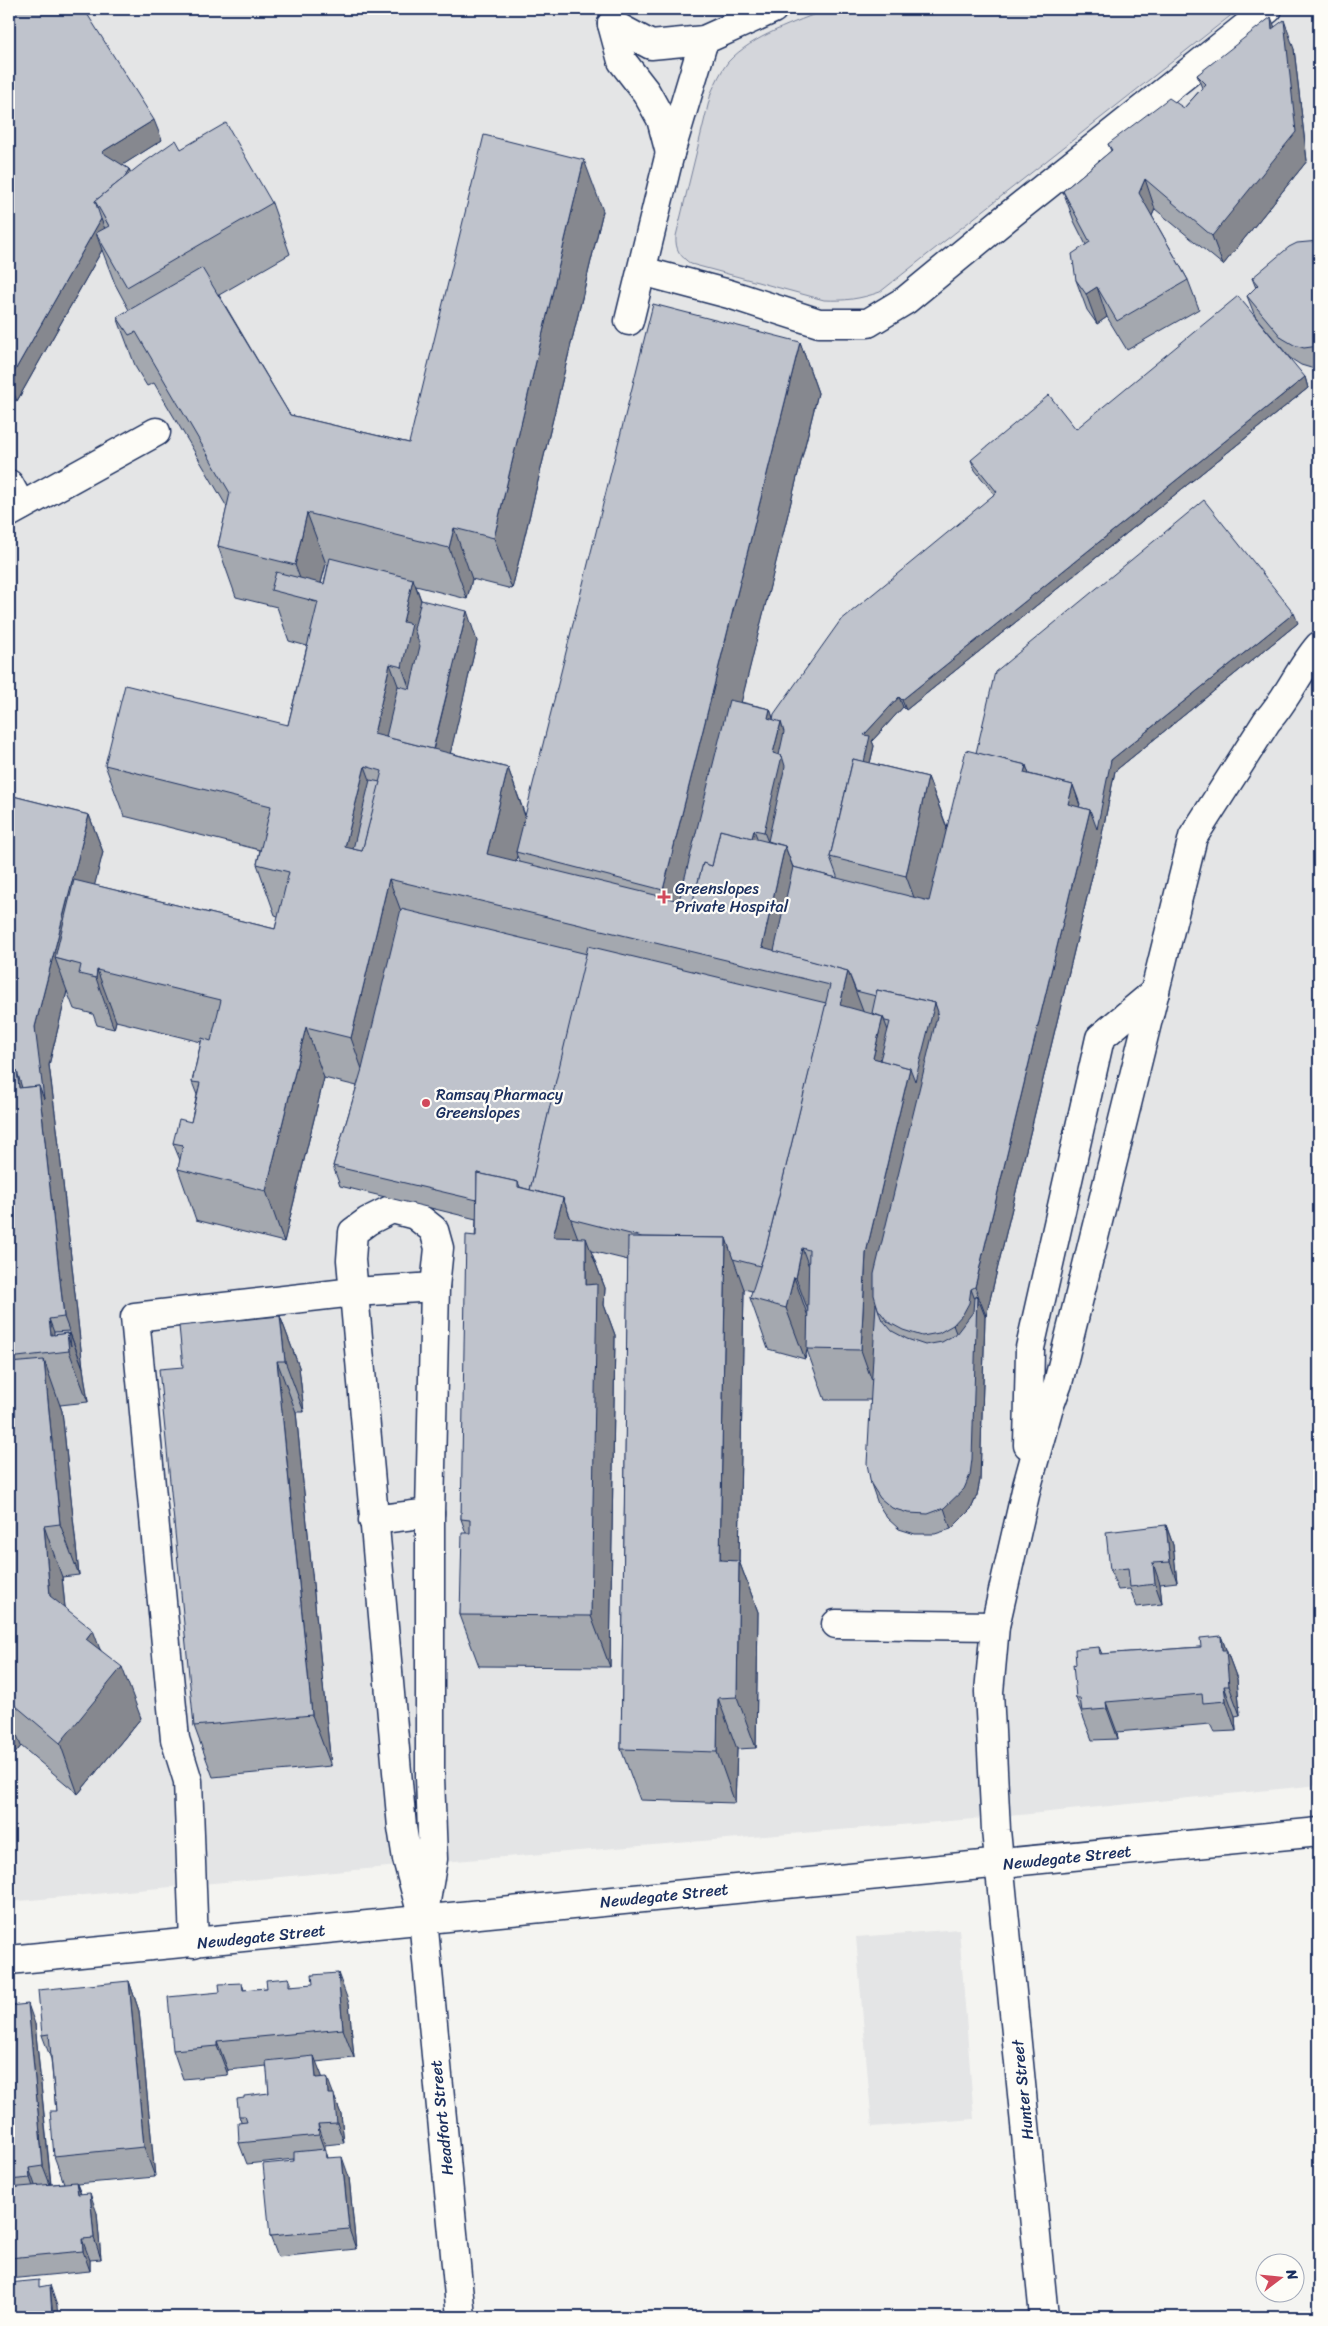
<svg xmlns="http://www.w3.org/2000/svg" width="1328" height="2326" viewBox="0 0 1328 2326" font-family="Sriracha,sans-serif">
	<style>
		.built { fill: #e4e5e6 }
		.green { fill: #d4d6db; stroke: #78829c }
		.lines { fill: none; stroke-linecap: round; stroke-linejoin: round }
		.minor-casing { stroke: #1b2f5e; stroke-width: 31 }
		.minor { stroke: #fdfcf7; stroke-width: 28 }
		.wall { fill: #a4a8af; stroke: #1b2f5e; fill-rule: evenodd }
		.shaded-wall { fill: #86888f; stroke: #1b2f5e }
		.building { fill: #bfc3cc; stroke: #1b2f5e; fill-rule: evenodd }
		.poi-dot { fill: #d1495b; stroke: #fdfcf7; stroke-width: 2 }
		.labels { text-anchor: middle; stroke-width: 4.5; stroke-linejoin: round; paint-order: stroke }
		.poi-label { font-size: 16px; fill: #1b2f5e; stroke: #fdfcf7; text-anchor: start }
		.street-label { font-size: 16px; fill: #1b2f5e; stroke: #fdfcf7 }
	</style>
	<rect width="100%" height="100%" fill="#f4f4f1"/>
	<filter id="ink" filterUnits="userSpaceOnUse"><feTurbulence type="fractalNoise" baseFrequency=".02" numOctaves="2"/><feDisplacementMap in="SourceGraphic" scale="10" xChannelSelector="R" yChannelSelector="G"/><feConvolveMatrix kernelMatrix="1 2 1 2 8 2 1 2 1" color-interpolation-filters="sRGB"/></filter>
	<g filter="url(#ink)">
		<g class="built">
			<path d="M9 9H1319V1785L999 1817 431 1863 9 1902Z"/>
			<path d="M959 1929 974 2119 872 2127 856 1937Z"/>
		</g>
		<path class="green" d="M827 9H1239L880 292C860 299 845 301 824 300L691 264C680 256 675 250 676 236L711 93C716 82 721 71 728 62 753 35 795 23 827 9Z"/>
		<g class="lines">
			<defs>
				<g id="minor">
					<path d="M612 24 651 45 704 40 773 9"/>
					<path d="M612 24 622 61 646 92 661 119 670 153"/>
					<path d="M642 271 729 294 819 323H868L906 300 1012 213 1268 9"/>
					<path d="M629 321 670 153 704 40"/>
					<path d="M9 484 21 506"/>
					<path d="M9 513 156 432"/>
					<path d="M1028 1445 1030 1348 1100 1038 1155 992"/>
					<path d="M373 1520 430 1513"/>
					<path d="M836 1624 995 1626"/>
					<path d="M423 1919 433 1859 430 1777V1513L435 1287 439 1248 434 1230 415 1215 392 1209 368 1221 353 1232 351 1260 402 1827 407 1859 423 1919 461 2317"/>
					<path d="M194 1943 188 1781 175 1739 135 1317 354 1292 435 1287"/>
					<path d="M9 1960 1319 1832"/>
					<path d="M1044 2317 996 1830 989 1692 995 1626 1027 1486 1048 1410 1058 1383 1193 837 1267 721C1288 698 1299 669 1319 646"/>
				</g>
			</defs>
			<use href="#minor" class="minor-casing"/>
			<use href="#minor" class="minor"/>
		</g>
		<g class="wall">
			<path d="M9 9 162 140 122 165 129 169 131 173 181 149 272 203 290 254 219 295 290 415 409 443 603 211 512 589 472 579 467 599 416 586 421 600 477 641 450 753 508 768 525 815 800 342 818 393 741 702 770 709 773 719 994 494 975 470 971 460 1076 429 1305 377 1308 388 906 710 903 707 872 741 874 746 870 763 928 777 947 827 976 753 1298 623 1115 771 1101 839 986 1316 985 1317 980 1480 977 1495 971 1509 951 1529 935 1534H915L899 1529 887 1518 878 1504 871 1484V1400H825L807 1350 805 1359 768 1349 750 1298 752 1291 744 1289 739 1561 758 1612 756 1748 737 1749 735 1803 640 1800 621 1749 628 1260 591 1251 605 1288 604 1305 615 1335 610 1667 479 1666 460 1615 466 1533 461 1519 476 1219 340 1186 333 1166 357 1086 324 1078 284 1242 196 1220 178 1169 180 1160 173 1143 191 1122 197 1095 192 1082 201 1042 116 1021 114 1029 97 1025 93 1014 74 1009 67 991 49 1065 58 1137 83 1368 88 1402 60 1405 62 1411 79 1575 62 1577 65 1608 100 1649 141 1718 78 1794 21 1746 9 1761V795L89 815 103 852 94 885 275 929 278 916 275 915 257 864 260 850 124 816 105 765 288 725 307 646 289 641 277 607 236 597 218 546 227 507 154 383 147 386 136 368 117 317 129 310 115 284 102 250 17 401 9 397ZM326 564 328 565 324 584 321 583ZM517 856 520 862 516 861Z"/>
			<path d="M1274 27 1294 49 1307 161 1223 265 1155 209 1152 216 1188 280 1199 309 1127 350 1107 317 1097 324 1087 310 1076 280 1086 245 1074 221 1063 191 1111 151 1108 144 1184 108 1202 88 1197 75Z"/>
			<path d="M1319 241V368H1311L1301 365 1290 358 1255 316 1247 296 1256 288 1252 278Z"/>
			<path d="M280 1316 299 1367 304 1412H296L331 1766 213 1777 194 1726Z"/>
			<path d="M1166 1525 1173 1545 1177 1582 1160 1584 1162 1604 1137 1607 1130 1589 1118 1590 1110 1570Z"/>
			<path d="M1221 1636 1237 1679 1240 1715 1235 1716 1236 1731 1214 1732 1210 1724 1117 1732 1118 1739 1092 1740 1076 1698V1665L1099 1647 1102 1654 1201 1647Z"/>
			<path d="M289 1978 292 1986 349 2003 354 2058 316 2062 322 2077 333 2094 341 2114 344 2143 325 2145 326 2152 328 2158 349 2177 356 2249 278 2257 270 2236 294 2161V2159L247 2164 239 2143 241 2122 239 2116 244 2098 269 2093 267 2066 228 2070V2075L183 2079 173 2050 220 1992 242 1983 244 1990 267 1988Z"/>
			<path d="M129 1981 139 2011 155 2177 77 2184 81 2194 97 2213 101 2259 90 2260V2271L9 2279V2006L35 2024 51 2184 64 2183 54 2156 56 2111 51 2059 42 2035Z"/>
		</g>
		<g class="shaded-wall">
			<path d="M1271 17 1282 47 1272 29Z"/>
			<path d="M1284 20 1294 49 1307 161 1223 265 1212 236Z"/>
			<path d="M154 120 162 140 110 173 102 152Z"/>
			<path d="M584 160 603 211 512 589 494 538Z"/>
			<path d="M129 169 137 189 109 226 103 215Z"/>
			<path d="M1145 179 1155 209 1149 222 1139 193Z"/>
			<path d="M101 219 109 239 96 233 102 250 17 401 9 381Z"/>
			<path d="M1097 287 1107 317 1097 324 1086 294Z"/>
			<path d="M800 342 818 393 682 941 663 890Z"/>
			<path d="M1305 377 1308 388 906 710 902 700Z"/>
			<path d="M307 513 326 564 316 602 308 600 295 565Z"/>
			<path d="M454 528 472 579 467 599 449 548Z"/>
			<path d="M413 579 432 630 420 718 402 667 403 622Z"/>
			<path d="M467 611 477 641 440 797 429 767Z"/>
			<path d="M1294 613 1298 623 1115 771 1101 839 986 1316 975 1287 1090 810 1111 760Z"/>
			<path d="M390 664 409 715 398 760 374 734Z"/>
			<path d="M899 697 903 707 872 741 874 746 847 861 864 735Z"/>
			<path d="M770 709 777 730 768 718Z"/>
			<path d="M781 722 788 742 789 776 772 852 764 832 773 753Z"/>
			<path d="M1026 765 1035 792 1024 773Z"/>
			<path d="M365 766 381 810V902L345 847Z"/>
			<path d="M508 768 526 819 516 852 517 856 505 905 487 854Z"/>
			<path d="M928 777 947 828 925 927 906 876Z"/>
			<path d="M1073 785 1083 815 1068 804Z"/>
			<path d="M89 815 103 852 75 963 55 958 67 991 49 1065 58 1137 83 1368 64 1317 39 1086 35 1027Z"/>
			<path d="M754 830 762 850 746 864Z"/>
			<path d="M785 846 804 897 786 973 762 947Z"/>
			<path d="M389 879 408 930 369 1089 351 1038Z"/>
			<path d="M97 970 116 1021 114 1029 96 978Z"/>
			<path d="M848 971 867 1022 840 1005Z"/>
			<path d="M935 1003 949 1041 878 1309 879 1401 861 1350 866 1253 910 1068Z"/>
			<path d="M883 1017 902 1068 873 1058Z"/>
			<path d="M306 1027 324 1078 284 1242 266 1191Z"/>
			<path d="M17 1071 27 1101 19 1088Z"/>
			<path d="M563 1198 582 1249 553 1237Z"/>
			<path d="M586 1238 605 1288 604 1305 615 1335 610 1667 591 1616 586 1285Z"/>
			<path d="M726 1238 744 1289 738 1611 720 1560Z"/>
			<path d="M802 1248 821 1299 815 1329 796 1278Z"/>
			<path d="M794 1277 812 1328 805 1359 786 1308Z"/>
			<path d="M971 1289 977 1305V1296L985 1316 980 1480 977 1495 971 1509 951 1529 944 1508 964 1354 953 1325Z"/>
			<path d="M280 1316 299 1367 304 1412 285 1361Z"/>
			<path d="M49 1319 60 1348 51 1335Z"/>
			<path d="M69 1331 83 1368 88 1402 69 1351 67 1333Z"/>
			<path d="M44 1360 62 1411 79 1575 60 1524Z"/>
			<path d="M277 1361 296 1412 331 1766 312 1715Z"/>
			<path d="M1166 1525 1173 1545 1177 1582 1170 1562Z"/>
			<path d="M44 1526 62 1577 69 1647 50 1596Z"/>
			<path d="M739 1561 758 1612 756 1748 737 1697Z"/>
			<path d="M1153 1563 1160 1584 1162 1604 1155 1584Z"/>
			<path d="M93 1630 111 1680 122 1667 141 1718 78 1794 60 1743 86 1639Z"/>
			<path d="M1221 1636 1237 1679 1240 1715 1229 1686 1222 1650Z"/>
			<path d="M1224 1686 1235 1716 1236 1731 1226 1701Z"/>
			<path d="M718 1698 737 1749 735 1803 717 1752Z"/>
			<path d="M1106 1702 1117 1732 1118 1739 1107 1709Z"/>
			<path d="M9 1713 21 1746 9 1761Z"/>
			<path d="M338 1973 349 2003 354 2058 343 2029Z"/>
			<path d="M129 1981 139 2011 155 2177 144 2147Z"/>
			<path d="M28 2004 35 2024 51 2187 43 2166Z"/>
			<path d="M217 2041 228 2070V2075L217 2046Z"/>
			<path d="M314 2056 322 2076 324 2098 316 2078Z"/>
			<path d="M327 2077 341 2114 344 2143 337 2123 328 2094Z"/>
			<path d="M318 2124 325 2145 326 2152 332 2169 326 2158 325 2152 319 2135Z"/>
			<path d="M342 2157 349 2177 356 2249 349 2229Z"/>
			<path d="M29 2168 36 2188 37 2198 30 2178Z"/>
			<path d="M76 2182 84 2202 78 2194Z"/>
			<path d="M90 2193 97 2213 101 2259 94 2238Z"/>
			<path d="M82 2239 90 2260V2271L83 2251Z"/>
			<path d="M50 2285 57 2306 58 2317H53Z"/>
		</g>
		<g class="building">
			<path d="M9 9H84L154 120 102 152 129 169 124 178 95 201 101 219 9 381Z"/>
			<path d="M1271 17 1272 29 1284 20 1296 132 1212 236 1145 179 1139 193 1188 280 1117 321 1097 287 1086 294 1076 280 1072 254 1090 242 1063 191 1112 150 1108 144 1169 98 1184 108 1206 84 1197 75Z"/>
			<path d="M226 123 272 203 127 287 96 233 109 226 95 201 139 166 176 140 181 149Z"/>
			<path d="M484 135 584 160 494 538 454 528 449 548 307 513 295 565 218 546 230 493 136 332 129 335 117 317 202 268 290 415 409 443Z"/>
			<path d="M1319 241V346L1304 348 1294 345 1282 338 1247 296 1258 285 1252 278 1289 247 1297 243Z"/>
			<path d="M1238 296 1305 377 902 700 899 697 864 735 870 736 864 762 853 759 830 857 837 876V878L793 867 785 846 768 841 785 766 782 756 779 755 784 732 781 722 773 720 774 714 840 621 997 492 971 460 1049 395 1076 429Z"/>
			<path d="M653 304 800 342 663 890 516 852Z"/>
			<path d="M1204 500 1294 613 1111 760 1097 829 1090 810 1079 807 1080 804 1073 785 1029 774 1026 765 976 753 995 672Z"/>
			<path d="M330 558 413 579 403 622 412 624 402 667 390 664 374 734 508 768 487 854 692 904 703 863 712 866 720 830 785 846 762 947 848 971 840 1005 883 1017 873 1058 910 1068 866 1253 861 1350 807 1349 809 1250 802 1248 796 1278 794 1277 786 1308 750 1298 766 1248 830 985 389 879 351 1038 306 1027 266 1191 178 1169 183 1145 173 1143 179 1119 191 1122 200 1083 192 1082 202 1038 211 1041 221 1000 97 970 96 978 79 974 81 965 55 958 74 880 275 929 289 872 257 864 271 806 105 765 125 685 288 725 318 602 271 590 276 572 324 584ZM365 766 382 771 362 851 345 847Z"/>
			<path d="M421 600 467 611 433 749 386 737 398 686 410 689 420 646 414 629Z"/>
			<path d="M729 700 770 709 768 718 781 722 773 753 782 756 764 832 754 830 752 838 720 830 712 866 703 863 692 904 679 901Z"/>
			<path d="M966 750 1026 765 1024 773 1073 785 1068 804 1090 810 975 1287 971 1289 969 1303 963 1314 953 1325 939 1333 922 1336 903 1330 888 1322 878 1309 874 1295V1274L938 1012 935 1003 877 990 876 996 856 991 848 971 774 951 793 867 929 901Z"/>
			<path d="M853 759 928 777 906 876 830 857Z"/>
			<path d="M370 780 380 782 362 851 353 849Z"/>
			<path d="M9 795 89 815 35 1027 44 1099 39 1086 22 1088 17 1071 9 1072Z"/>
			<path d="M401 909 587 954 530 1190 520 1187 518 1182 477 1173V1200L333 1166 362 1069Z"/>
			<path d="M588 946 826 1003 766 1248 760 1266 733 1259 726 1238 642 1237 571 1219 563 1198 530 1190Z"/>
			<path d="M877 990 935 1003 915 1081 910 1068 880 1060 890 1022 885 1021 883 1017 872 1013Z"/>
			<path d="M17 1071 19 1088 39 1086 64 1317 49 1319 51 1335 67 1333 69 1351 9 1358V1072Z"/>
			<path d="M477 1173 518 1182V1187L563 1198 553 1237 586 1238V1285L597 1284 591 1616 460 1615 462 1533H470V1520L461 1519 466 1235 476 1236Z"/>
			<path d="M628 1237 726 1238 720 1560 739 1561 737 1697 718 1698 717 1752 621 1749Z"/>
			<path d="M977 1296 972 1459 970 1475 964 1489 944 1508 928 1514 908 1513 892 1508 880 1498 871 1484 867 1464 876 1303 881 1318 892 1331 907 1339 925 1345 942 1342 956 1334 973 1312 974 1298Z"/>
			<path d="M280 1316 285 1361H277L312 1715 194 1726 159 1369 183 1367 179 1326Z"/>
			<path d="M69 1331 71 1346 67 1333 54 1335V1332Z"/>
			<path d="M44 1360 60 1524 44 1526 50 1596 93 1630 86 1639 122 1667 60 1743 9 1700V1363Z"/>
			<path d="M1166 1525 1170 1562 1153 1563 1155 1584 1130 1587 1128 1568 1110 1570 1106 1532Z"/>
			<path d="M1221 1636 1222 1650H1226L1229 1686H1224L1226 1701 1203 1703 1202 1694 1106 1702 1107 1709 1082 1711 1080 1698H1076L1073 1664 1076 1665 1075 1649 1099 1647 1100 1654 1201 1647 1200 1638Z"/>
			<path d="M338 1973 343 2029 217 2041V2046L173 2050 168 1997 220 1992 219 1984 242 1983 243 1990 267 1988 266 1980 289 1978V1986L313 1984 312 1975Z"/>
			<path d="M129 1981 144 2147 54 2156 50 2111H56L49 2034 42 2035 38 1990Z"/>
			<path d="M28 2004 43 2166 29 2168 30 2178 9 2180V2006Z"/>
			<path d="M314 2056 316 2078 327 2077 328 2094H334L337 2123 318 2124 319 2135 239 2143 238 2123 247 2122 245 2116H239L237 2099 244 2098V2096L269 2093 266 2061Z"/>
			<path d="M325 2149 326 2158 342 2157 349 2229 270 2236 263 2164 294 2161V2152Z"/>
			<path d="M76 2182 78 2194 90 2193 94 2238 82 2239 83 2251 9 2258V2188Z"/>
			<path d="M39 2280V2287L50 2285 52 2316H58V2317H9V2283Z"/>
		</g>
	</g>
	<g class="poi-dot">
		<path d="M661.5 889.5h5v5h5v5h-5v5h-5v-5h-5v-5h5z"/>
		<circle cx="426" cy="1103" r="5"/>
	</g>
	<g class="labels">
		<g class="poi-label">
			<text x="675" y="894">Greenslopes<tspan x="675" dy="18">Private Hospital</tspan></text>
			<text x="436" y="1100">Ramsay Pharmacy<tspan x="436" dy="18">Greenslopes</tspan></text>
		</g>
		<g class="street-label">
			<text transform="translate(1067 1857) rotate(-6)" y="6">Newdegate Street</text>
			<text transform="translate(664 1895) rotate(-6)" y="6">Newdegate Street</text>
			<text transform="translate(261 1936) rotate(-6)" y="6">Newdegate Street</text>
			<text transform="translate(1022 2090) rotate(-96)" y="6">Hunter Street</text>
			<text transform="translate(441 2118) rotate(-96)" y="6">Headfort Street</text>
		</g>
	</g>
	<rect width="1328" height="2326" fill="none" stroke="#fdfcf7" stroke-width="30"/>
	<rect x="15" y="15" width="1298" height="2296" fill="none" stroke="#1b2f5e" stroke-width="2" filter="url(#ink)"/>
	<g transform="translate(1280 2278) rotate(74)"><circle r="24" fill="#fdfcf7" stroke="#a3aaba"/>
	<path d="M0-4L9 19L0 12L-9 19Z" fill="#d1495b"/>
	<text y="-8" font-size="14" font-weight="bold" text-anchor="middle" fill="#1b2f5e">N</text>
	</g>
</svg>
